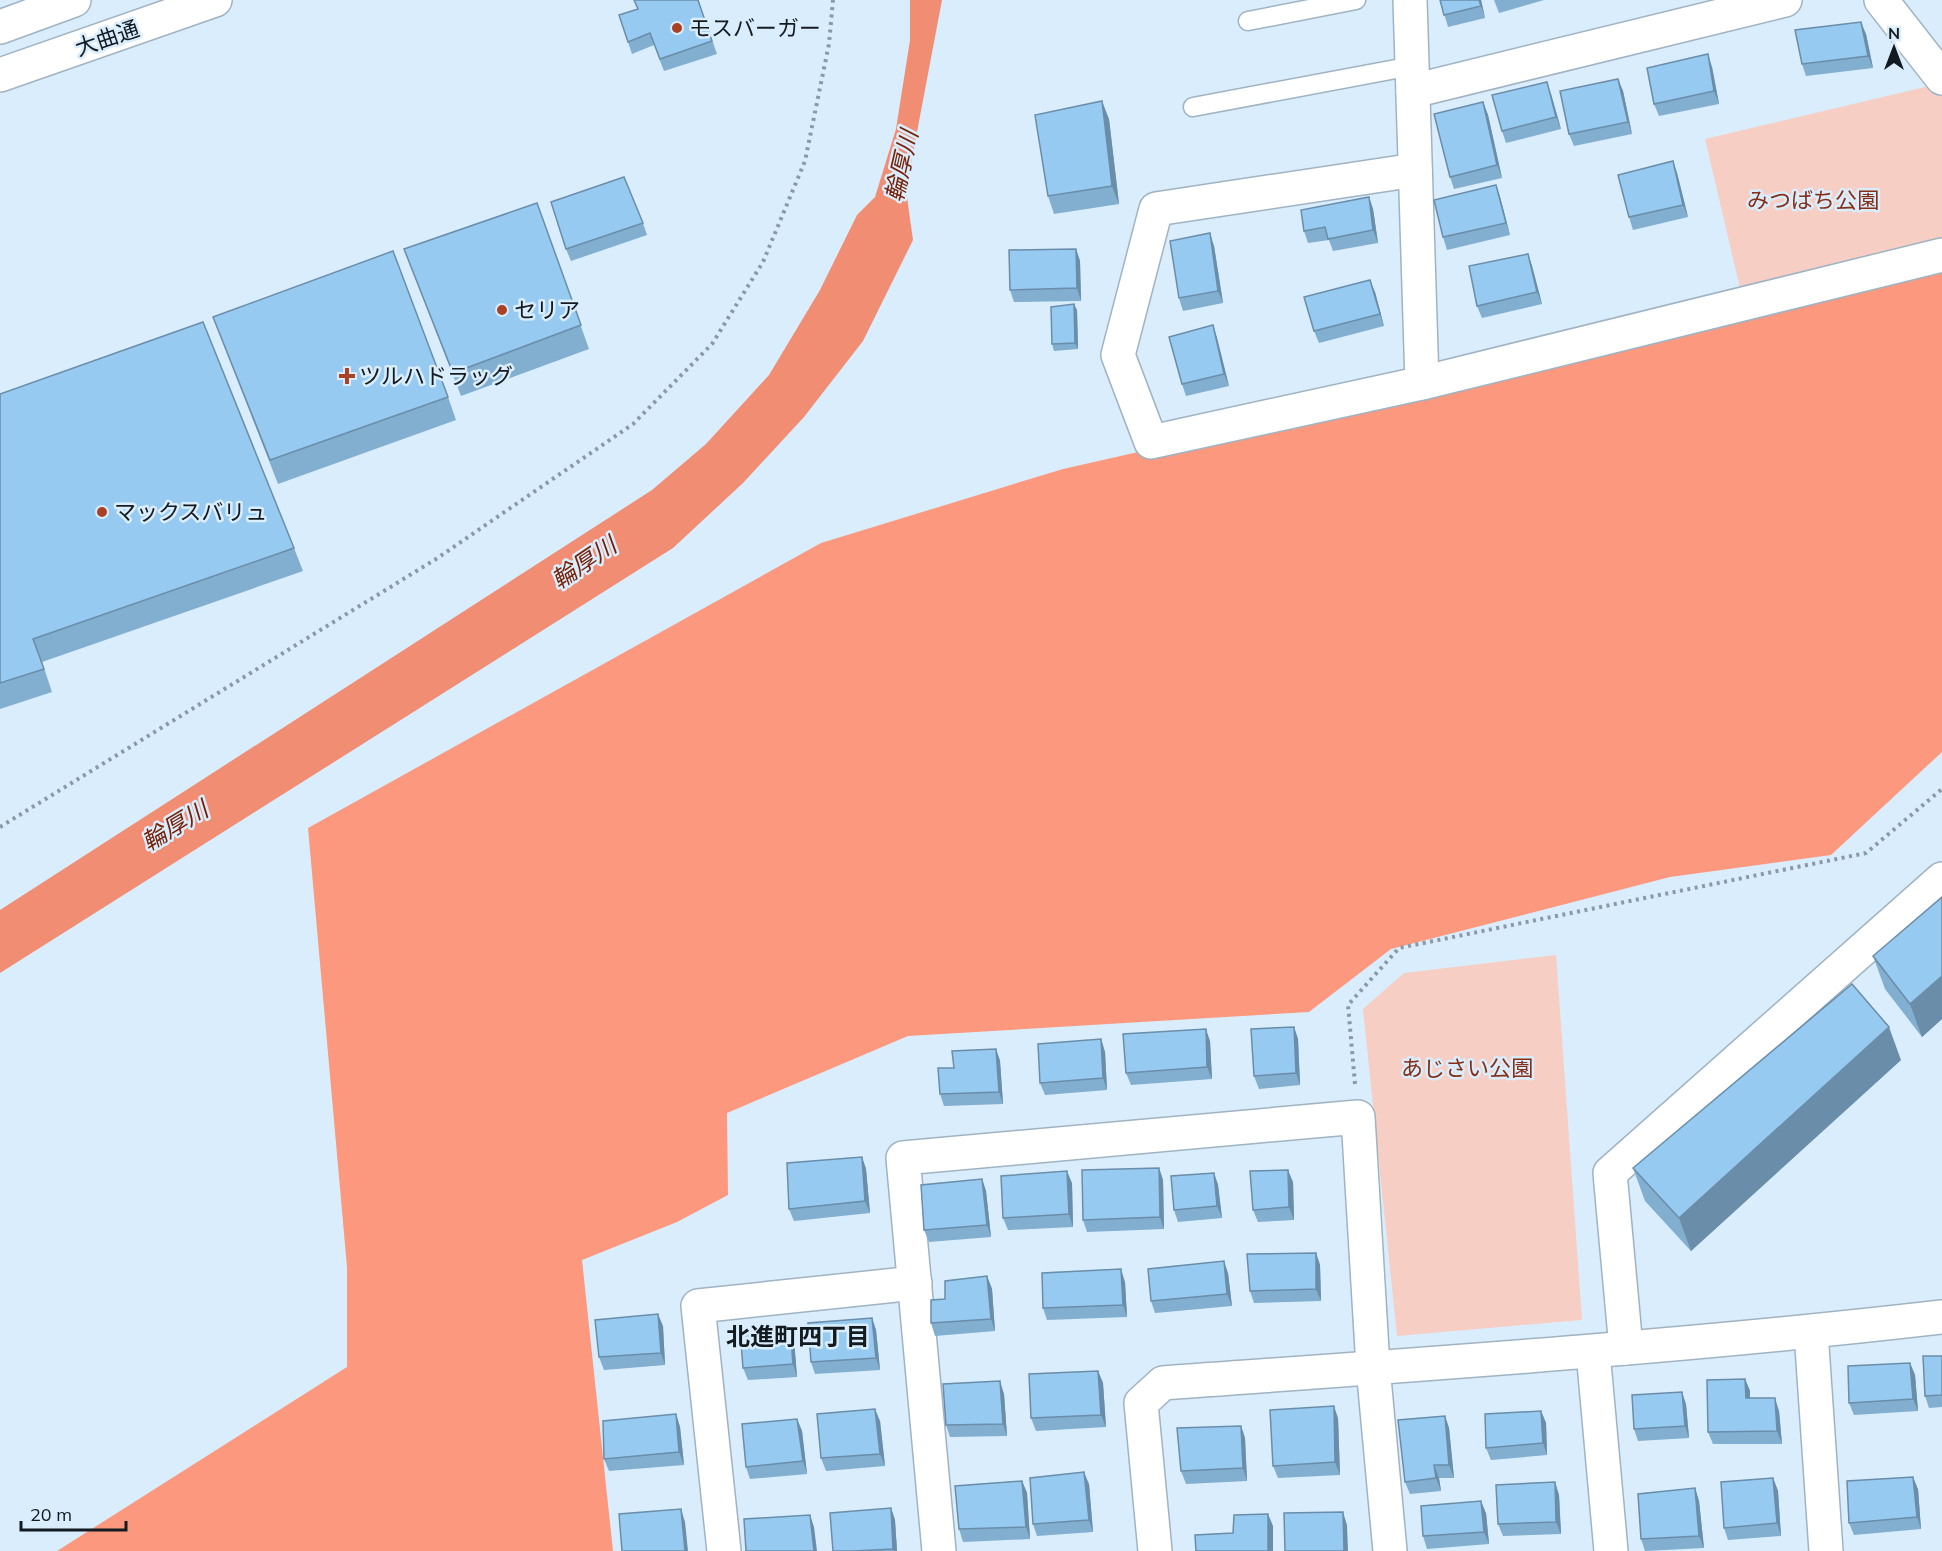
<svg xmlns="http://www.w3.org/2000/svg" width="1942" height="1551" viewBox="0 0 1942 1551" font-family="Mulish,'Noto Sans JP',sans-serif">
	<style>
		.green { fill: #f6cec3 }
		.forest { fill: #fc987e }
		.water { fill: #f08d73 }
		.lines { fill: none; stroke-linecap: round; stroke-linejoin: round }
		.lane-casing { stroke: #a0b3c2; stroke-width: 21 }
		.street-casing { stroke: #a0b3c2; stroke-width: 36 }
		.secondary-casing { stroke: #a0b3c2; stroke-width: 36 }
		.path { stroke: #8b99a6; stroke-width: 4; stroke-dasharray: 3 4.5; stroke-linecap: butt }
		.lane { stroke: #fff; stroke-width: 18 }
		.street { stroke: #fff; stroke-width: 33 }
		.secondary { stroke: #fff; stroke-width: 33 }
		.wall { fill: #82aecf }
		.shaded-wall { fill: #6a8da9 }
		.building { fill: #97caf1; stroke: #6a8da9; stroke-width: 1.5 }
		.poi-dot { fill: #a94125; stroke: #d9edfd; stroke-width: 2 }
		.labels { text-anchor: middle; stroke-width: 5; stroke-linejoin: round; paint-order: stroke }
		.poi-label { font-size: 22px; fill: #131a20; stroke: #d9edfd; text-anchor: start }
		.street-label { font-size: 22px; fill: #131a20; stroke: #d9edfd }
		.park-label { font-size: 22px; fill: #862e16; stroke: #d9edfd }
		.water-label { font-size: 24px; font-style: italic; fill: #772006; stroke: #d9edfd }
		.neighbourhood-label { font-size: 24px; font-weight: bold; fill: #131a20; stroke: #d9edfd }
	</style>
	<rect width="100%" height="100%" fill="#d9edfd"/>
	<g class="green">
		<path d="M1942 83V255L1744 305 1705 139Z"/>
		<path d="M1556 955 1582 1320 1397 1336 1363 1009 1404 973Z"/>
	</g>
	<path class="forest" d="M1942 270V752L1831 855 1670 877 1391 949 1309 1012 908 1036 727 1113 728 1195 677 1222 582 1260 613 1551H57L347 1367V1267L308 828 821 543 1063 469Z"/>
	<path class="water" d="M910 0H942L906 190 913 240 863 341 804 417 743 483 673 548 0 973V910L652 490 706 444 769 375 820 290 857 215 875 197 896 129 910 40Z"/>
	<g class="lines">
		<defs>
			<g id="lane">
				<path d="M1248 21 1356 0"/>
				<path d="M1193 107 1412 66"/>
			</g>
			<g id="street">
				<path d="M1410 0 1422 383"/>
				<path d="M1881 0 1942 78"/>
				<path d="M1413 91 1785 0"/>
				<path d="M1415 170 1156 209 1118 355 1151 442 1422 383 1942 255"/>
				<path d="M1811 1332 1826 1551"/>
				<path d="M1626 1348 1610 1173 1942 879"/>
				<path d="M1593 1352 1611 1551"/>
				<path d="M724 1551 698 1306 915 1283"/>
				<path d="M939 1551 903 1158 1358 1117 1373 1367 1390 1551"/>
				<path d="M1155 1551 1141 1403 1163 1383C1423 1364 1683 1347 1942 1317"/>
			</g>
			<g id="secondary">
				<path d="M0 27 74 0"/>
				<path d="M0 75 215 0"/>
			</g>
		</defs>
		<use href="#lane" class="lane-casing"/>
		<use href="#street" class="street-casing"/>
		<use href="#secondary" class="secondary-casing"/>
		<g class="path">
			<path d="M0 827 436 559 633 424 712 344 763 262 805 161 829 44 833 0"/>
			<path d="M1355 1084 1348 1005 1399 948 1866 853 1942 789"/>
		</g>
		<use href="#lane" class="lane"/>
		<use href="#street" class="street"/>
		<use href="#secondary" class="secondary"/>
	</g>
	<g class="wall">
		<path d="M698 0 717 54 664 71 654 45 632 54 628 42Z"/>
		<path d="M1440 0H1481L1485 18 1448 27Z"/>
		<path d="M1494 0H1544L1499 13Z"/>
		<path d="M1866 34 1873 68 1806 76 1802 64Z"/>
		<path d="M1712 67 1719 104 1659 116 1654 104Z"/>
		<path d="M1618 79 1623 91 1632 134 1574 146 1569 134Z"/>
		<path d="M1551 94 1561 129 1506 143 1502 131Z"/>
		<path d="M1483 102 1488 115 1502 178 1454 189 1450 177Z"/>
		<path d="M1109 119 1119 204 1054 214 1048 196Z"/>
		<path d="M1673 161 1677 173 1688 217 1633 230 1629 217Z"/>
		<path d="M1496 185 1500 197 1510 235 1447 250 1443 237Z"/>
		<path d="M1369 197 1373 209 1378 243 1333 251 1329 240 1308 243 1304 231Z"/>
		<path d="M537 203 589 349 461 396 404 249Z"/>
		<path d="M643 223 647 235 571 261 566 249Z"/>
		<path d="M1214 246 1223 303 1183 311 1179 298Z"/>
		<path d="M1076 249 1080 261 1081 301 1014 302 1010 290Z"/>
		<path d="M1528 254 1532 266 1542 304 1482 318 1477 306Z"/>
		<path d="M1375 292 1384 326 1319 343 1314 331Z"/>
		<path d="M1077 310 1078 349 1054 351 1052 344Z"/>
		<path d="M213 317 448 397 456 420 278 484Z"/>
		<path d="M1213 325 1217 338 1229 386 1186 396 1182 384Z"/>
		<path d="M0 394 294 548 303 571 42 662 52 692 0 709Z"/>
		<path d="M1942 897V1019L1922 1037 1885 989 1873 956Z"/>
		<path d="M1294 1027 1298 1039 1300 1085 1259 1089 1254 1076Z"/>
		<path d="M1101 1039 1105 1052 1107 1090 1045 1095 1040 1083Z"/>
		<path d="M1210 1041 1212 1079 1131 1085 1126 1073Z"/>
		<path d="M996 1049 1000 1061 1003 1104 944 1106 940 1094 954 1068Z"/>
		<path d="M1901 1060 1691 1251 1645 1201 1633 1168Z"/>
		<path d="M862 1157 866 1169 870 1213 794 1221 789 1209Z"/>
		<path d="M1159 1168 1163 1180 1164 1229 1087 1232 1083 1220Z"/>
		<path d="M1214 1173 1218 1185 1222 1218 1178 1222 1174 1210Z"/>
		<path d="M982 1179 986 1191 991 1237 929 1242 924 1230Z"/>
		<path d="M1293 1182 1294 1220 1258 1222 1253 1210Z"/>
		<path d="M1072 1183 1073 1227 1008 1230 1003 1218Z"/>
		<path d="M1316 1253 1320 1265 1321 1301 1254 1303 1250 1291Z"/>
		<path d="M1228 1273 1232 1306 1155 1313 1151 1301Z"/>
		<path d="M987 1276 992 1289 995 1331 935 1336 931 1323 945 1299Z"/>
		<path d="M1125 1282 1127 1317 1047 1320 1043 1308Z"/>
		<path d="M872 1318 876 1330 880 1370 815 1374 811 1362Z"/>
		<path d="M663 1326 665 1365 604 1370 599 1357Z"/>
		<path d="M790 1326 794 1339 797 1377 748 1380 743 1368Z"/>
		<path d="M1942 1356V1407L1929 1408 1925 1396Z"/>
		<path d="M1910 1363 1915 1375 1918 1411 1854 1415 1849 1403Z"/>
		<path d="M1098 1371 1103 1383 1106 1427 1036 1431 1031 1418Z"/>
		<path d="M1745 1379 1750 1391V1398L1779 1411 1782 1444H1713L1708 1432Z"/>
		<path d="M1004 1394 1007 1436 950 1437 946 1425Z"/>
		<path d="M1686 1404 1689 1438 1638 1441 1634 1429Z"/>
		<path d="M1541 1411 1546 1423 1547 1455 1491 1460 1486 1448Z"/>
		<path d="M676 1414 680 1427 684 1465 609 1471 604 1459Z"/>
		<path d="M1445 1416 1449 1428 1454 1478H1439L1441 1491 1410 1494 1405 1482Z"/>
		<path d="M1338 1418 1340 1475 1278 1478 1273 1466Z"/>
		<path d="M797 1419 802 1431 807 1474 750 1479 746 1467Z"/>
		<path d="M880 1421 885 1466 826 1471 821 1458Z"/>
		<path d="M1241 1426 1245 1438 1247 1481 1186 1484 1181 1471Z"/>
		<path d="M1773 1478 1778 1491 1781 1536 1728 1540 1724 1528Z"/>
		<path d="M1022 1481 1027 1493 1030 1539 963 1542 959 1529Z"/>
		<path d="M1555 1482 1559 1495 1561 1534 1503 1536 1498 1524Z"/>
		<path d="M1089 1484 1093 1532 1037 1536 1033 1524Z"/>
		<path d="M1695 1488 1699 1501 1704 1548 1645 1551 1641 1539Z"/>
		<path d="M1918 1489 1921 1529 1854 1535 1849 1523Z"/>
		<path d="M891 1508 895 1520 897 1551H833Z"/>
		<path d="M1486 1513 1489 1544 1427 1549 1423 1536Z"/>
	</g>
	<g class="shaded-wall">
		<path d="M1479 0H1481L1485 18Z"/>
		<path d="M1861 22 1866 34 1873 68 1868 56Z"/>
		<path d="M1708 54 1712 67 1719 104 1714 91Z"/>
		<path d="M1618 79 1623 91 1632 134 1628 122Z"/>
		<path d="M1547 82 1551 94 1561 129 1556 117Z"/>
		<path d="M1102 101 1109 119 1119 204 1112 186Z"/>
		<path d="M1483 102 1488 115 1502 178 1497 165Z"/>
		<path d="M1673 161 1677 173 1688 217 1683 205Z"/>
		<path d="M1496 185 1500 197 1510 235 1506 223Z"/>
		<path d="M1369 197 1373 209 1378 243 1373 230Z"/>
		<path d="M1210 233 1214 246 1223 303 1218 291Z"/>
		<path d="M1076 249 1080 261 1081 301 1077 288Z"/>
		<path d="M1528 254 1532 266 1542 304 1537 292Z"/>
		<path d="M1370 280 1375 292 1384 326 1380 314Z"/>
		<path d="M1074 304 1077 310 1078 349 1075 343Z"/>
		<path d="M1213 325 1217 338 1229 386 1224 374Z"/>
		<path d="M1942 976V1019L1922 1037 1910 1004Z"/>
		<path d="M1294 1027 1298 1039 1300 1085 1296 1073Z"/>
		<path d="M1889 1027 1901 1060 1691 1251 1679 1218Z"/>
		<path d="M1206 1029 1210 1041 1212 1079 1207 1067Z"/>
		<path d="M1101 1039 1105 1052 1107 1090 1103 1078Z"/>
		<path d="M996 1049 1000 1061 1003 1104 999 1092Z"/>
		<path d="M862 1157 866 1169 870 1213 865 1201Z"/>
		<path d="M1159 1168 1163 1180 1164 1229 1160 1217Z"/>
		<path d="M1288 1170 1293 1182 1294 1220 1289 1207Z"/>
		<path d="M1067 1171 1072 1183 1073 1227 1069 1214Z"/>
		<path d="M1214 1173 1218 1185 1222 1218 1217 1206Z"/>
		<path d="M982 1179 986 1191 991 1237 987 1225Z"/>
		<path d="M1316 1253 1320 1265 1321 1301 1316 1289Z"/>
		<path d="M1224 1261 1228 1273 1232 1306 1227 1294Z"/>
		<path d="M1121 1269 1125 1282 1127 1317 1123 1305Z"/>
		<path d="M987 1276 992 1289 995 1331 991 1319Z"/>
		<path d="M658 1314 663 1326 665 1365 661 1353Z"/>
		<path d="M872 1318 876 1330 880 1370 876 1358Z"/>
		<path d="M790 1326 794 1339 797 1377 793 1364Z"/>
		<path d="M1910 1363 1915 1375 1918 1411 1913 1399Z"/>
		<path d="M1098 1371 1103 1383 1106 1427 1101 1415Z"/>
		<path d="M1745 1379 1750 1391V1411L1746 1398Z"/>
		<path d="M1000 1381 1004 1394 1007 1436 1003 1424Z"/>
		<path d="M1682 1392 1686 1404 1689 1438 1685 1426Z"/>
		<path d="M1775 1398 1779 1411 1782 1444 1777 1431Z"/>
		<path d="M1334 1406 1338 1418 1340 1475 1335 1462Z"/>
		<path d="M875 1409 880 1421 885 1466 880 1454Z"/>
		<path d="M1541 1411 1546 1423 1547 1455 1543 1443Z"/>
		<path d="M676 1414 680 1427 684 1465 679 1452Z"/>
		<path d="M1445 1416 1449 1428 1454 1478 1449 1465Z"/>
		<path d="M797 1419 802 1431 807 1474 803 1461Z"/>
		<path d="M1241 1426 1245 1438 1247 1481 1243 1468Z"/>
		<path d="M1434 1465 1439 1478 1441 1491 1436 1478Z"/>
		<path d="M1084 1472 1089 1484 1093 1532 1089 1520Z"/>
		<path d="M1913 1477 1918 1489 1921 1529 1917 1517Z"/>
		<path d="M1773 1478 1778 1491 1781 1536 1777 1523Z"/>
		<path d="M1022 1481 1027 1493 1030 1539 1026 1527Z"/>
		<path d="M1555 1482 1559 1495 1561 1534 1556 1522Z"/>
		<path d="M1695 1488 1699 1501 1704 1548 1699 1536Z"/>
		<path d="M1481 1501 1486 1513 1489 1544 1484 1532Z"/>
		<path d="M891 1508 895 1520 897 1551H894L893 1549Z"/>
		<path d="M681 1509 685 1522 688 1551H685Z"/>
		<path d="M1343 1512 1347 1525 1348 1551H1344Z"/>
		<path d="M1268 1514 1273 1526V1551H1268Z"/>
		<path d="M810 1515 814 1527 817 1551H814Z"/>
	</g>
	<g class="building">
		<path d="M634 0H698L712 41 660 59 650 33 628 42 619 15 638 9Z"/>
		<path d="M1440 0H1479L1481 6 1444 15Z"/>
		<path d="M1861 22 1868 56 1802 64 1795 30Z"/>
		<path d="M1708 54 1714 91 1654 104 1647 68Z"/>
		<path d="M1618 79 1628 122 1569 134 1560 91Z"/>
		<path d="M1547 82 1556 117 1502 131 1492 95Z"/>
		<path d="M1102 101 1112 186 1048 196 1035 115Z"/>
		<path d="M1483 102 1497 165 1450 177 1434 114Z"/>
		<path d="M1673 161 1683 205 1629 217 1618 175Z"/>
		<path d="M624 177 643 223 566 249 551 202Z"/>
		<path d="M1496 185 1506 223 1443 237 1434 200Z"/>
		<path d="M1369 197 1373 230 1328 239 1325 227 1304 231 1301 210Z"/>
		<path d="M537 203 581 325 453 373 404 249Z"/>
		<path d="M1210 233 1218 291 1179 298 1170 241Z"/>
		<path d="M1076 249 1077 288 1010 290 1009 250Z"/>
		<path d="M393 251 448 397 270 460 213 317Z"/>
		<path d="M1528 254 1537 292 1477 306 1469 266Z"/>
		<path d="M1370 280 1380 314 1314 331 1304 297Z"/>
		<path d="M1074 304 1075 343 1052 344 1051 307Z"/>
		<path d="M203 322 294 548 33 639 44 669 0 683V394Z"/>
		<path d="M1213 325 1224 374 1182 384 1169 337Z"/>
		<path d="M1942 897V976L1910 1004 1873 956Z"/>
		<path d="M1852 984 1889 1027 1679 1218 1633 1168Z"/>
		<path d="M1294 1027 1296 1073 1254 1076 1251 1029Z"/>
		<path d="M1206 1029 1207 1067 1126 1073 1123 1034Z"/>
		<path d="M1101 1039 1103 1078 1040 1083 1038 1044Z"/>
		<path d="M996 1049 999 1092 940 1094 938 1068H954L952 1051Z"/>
		<path d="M862 1157 865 1201 789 1209 787 1163Z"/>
		<path d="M1159 1168 1160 1217 1083 1220 1082 1170Z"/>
		<path d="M1288 1170 1289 1207 1253 1210 1250 1171Z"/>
		<path d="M1067 1171 1069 1214 1003 1218 1001 1176Z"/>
		<path d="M1214 1173 1217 1206 1174 1210 1171 1176Z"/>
		<path d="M982 1179 987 1225 924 1230 921 1185Z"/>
		<path d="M1316 1253V1289L1250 1291 1247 1254Z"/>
		<path d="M1224 1261 1227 1294 1151 1301 1148 1269Z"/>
		<path d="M1121 1269 1123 1305 1043 1308 1042 1273Z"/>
		<path d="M987 1276 991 1319 931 1323V1300L945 1299V1281Z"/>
		<path d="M658 1314 661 1353 599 1357 595 1320Z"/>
		<path d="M872 1318 876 1358 811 1362 808 1323Z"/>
		<path d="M790 1326 793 1364 743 1368 740 1330Z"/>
		<path d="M1923 1356H1942V1395L1925 1396Z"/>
		<path d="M1910 1363 1913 1399 1849 1403 1848 1366Z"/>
		<path d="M1098 1371 1101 1415 1031 1418 1029 1374Z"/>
		<path d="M1745 1379 1746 1398H1775L1777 1431 1708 1432 1707 1380Z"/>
		<path d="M1000 1381 1003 1424 946 1425 943 1384Z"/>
		<path d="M1682 1392 1685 1426 1634 1429 1632 1395Z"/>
		<path d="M1334 1406 1335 1462 1273 1466 1270 1410Z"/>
		<path d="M875 1409 880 1454 821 1458 817 1414Z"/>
		<path d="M1541 1411 1543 1443 1486 1448 1485 1414Z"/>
		<path d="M676 1414 679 1452 604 1459 603 1421Z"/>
		<path d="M1445 1416 1449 1465H1434L1436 1478 1405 1482 1398 1420Z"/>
		<path d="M797 1419 803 1461 746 1467 742 1424Z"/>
		<path d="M1241 1426 1243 1468 1181 1471 1177 1428Z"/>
		<path d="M1084 1472 1089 1520 1033 1524 1030 1478Z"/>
		<path d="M1913 1477 1917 1517 1849 1523 1847 1481Z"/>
		<path d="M1773 1478 1777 1523 1724 1528 1721 1482Z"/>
		<path d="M1022 1481 1026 1527 959 1529 955 1486Z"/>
		<path d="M1555 1482 1556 1522 1498 1524 1496 1485Z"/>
		<path d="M1695 1488 1699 1536 1641 1539 1638 1494Z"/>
		<path d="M1481 1501 1484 1532 1423 1536 1421 1506Z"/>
		<path d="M891 1508 893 1549 854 1551H833L830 1513Z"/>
		<path d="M681 1509 685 1551H622L619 1514Z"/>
		<path d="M1343 1512 1344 1551H1285L1284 1513Z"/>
		<path d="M1268 1514V1551H1196L1195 1535 1233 1533 1234 1515Z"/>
		<path d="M810 1515 814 1551H746L744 1519Z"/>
	</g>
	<g class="poi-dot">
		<circle cx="677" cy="28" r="6"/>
		<circle cx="502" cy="310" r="6"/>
		<path d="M344 367h6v6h6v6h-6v6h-6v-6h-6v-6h6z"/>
		<circle cx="102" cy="512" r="6"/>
	</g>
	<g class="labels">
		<g class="poi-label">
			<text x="689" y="36">モスバーガー</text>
			<text x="514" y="318">セリア</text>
			<text x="359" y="384">ツルハドラッグ</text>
			<text x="114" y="520">マックスバリュ</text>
		</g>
		<g class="street-label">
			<text transform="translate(107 38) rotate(-19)" y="8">大曲通</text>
		</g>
		<g class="park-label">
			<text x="1813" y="208">みつばち公園</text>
			<text x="1467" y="1076">あじさい公園</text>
		</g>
		<g class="water-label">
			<text transform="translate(902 166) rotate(-77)" y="8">輪厚川</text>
			<text transform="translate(584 563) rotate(-34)" y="8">輪厚川</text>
			<text transform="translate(175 826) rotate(-31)" y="8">輪厚川</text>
		</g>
		<g class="neighbourhood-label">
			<text x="798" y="1345">北進町四丁目</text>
		</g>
	</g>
	<g transform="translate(1894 48)" stroke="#d9edfd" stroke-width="4.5" paint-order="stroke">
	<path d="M0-4.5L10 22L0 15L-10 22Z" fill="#131a20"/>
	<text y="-9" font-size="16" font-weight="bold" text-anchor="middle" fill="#131a20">N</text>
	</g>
	<path d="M21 1521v9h105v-9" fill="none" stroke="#131a20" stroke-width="3"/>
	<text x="30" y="1521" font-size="18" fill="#131a20" stroke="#d9edfd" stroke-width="4.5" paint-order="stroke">20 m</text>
</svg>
